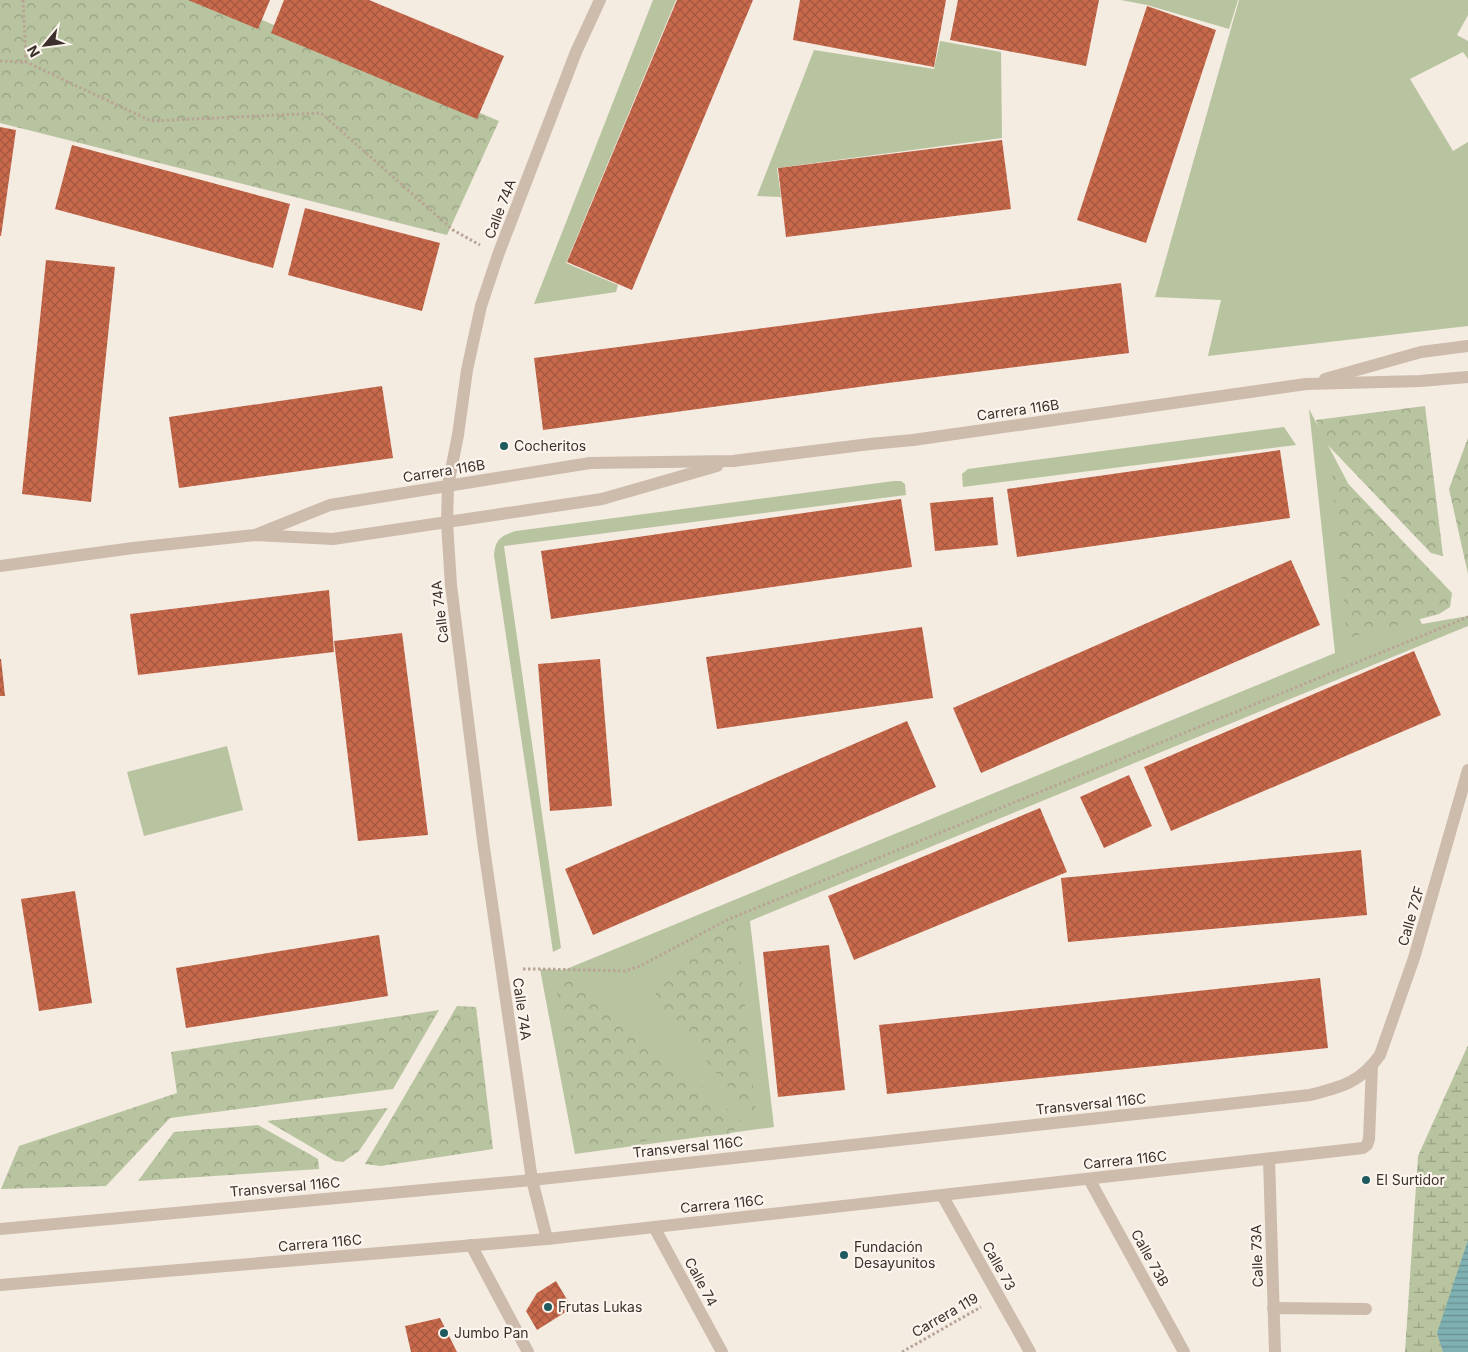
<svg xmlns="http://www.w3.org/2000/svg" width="1468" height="1352" viewBox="0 0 1468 1352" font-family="Inter,sans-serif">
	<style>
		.grass { fill: #b8c4a0 }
		.forest { fill: url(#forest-crowns) }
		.wetland { fill: url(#wetland-marsh) }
		.water { fill: url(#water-rules) }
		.building { fill: url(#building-cross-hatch) }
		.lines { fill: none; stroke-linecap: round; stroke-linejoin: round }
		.path { stroke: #b9a596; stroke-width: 3; stroke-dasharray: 2.5 2.5; stroke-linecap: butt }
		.minor { stroke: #cdbbac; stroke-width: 12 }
		.poi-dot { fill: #1f5a5e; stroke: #fbf5ee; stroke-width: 2 }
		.labels { text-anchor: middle; stroke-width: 4.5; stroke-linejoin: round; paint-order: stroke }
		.street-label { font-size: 14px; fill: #3b302b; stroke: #fbf5ee }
		.poi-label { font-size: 14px; fill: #3b302b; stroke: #fbf5ee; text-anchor: start }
	</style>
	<defs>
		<pattern id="forest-crowns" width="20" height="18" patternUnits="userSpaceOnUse" patternTransform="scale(1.25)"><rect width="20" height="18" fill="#b8c4a0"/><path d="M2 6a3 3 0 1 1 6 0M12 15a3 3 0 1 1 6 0" fill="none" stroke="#97a083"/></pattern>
		<pattern id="wetland-marsh" width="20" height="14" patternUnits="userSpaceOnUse" patternTransform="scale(1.25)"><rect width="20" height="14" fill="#b8c4a0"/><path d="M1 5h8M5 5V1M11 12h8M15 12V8" fill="none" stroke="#97a083"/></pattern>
		<pattern id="water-rules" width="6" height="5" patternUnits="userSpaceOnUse" patternTransform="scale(1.25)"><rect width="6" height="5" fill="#7fb0b2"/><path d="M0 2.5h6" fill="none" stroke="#699091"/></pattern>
		<pattern id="building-cross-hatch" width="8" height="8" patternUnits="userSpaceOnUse" patternTransform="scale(1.25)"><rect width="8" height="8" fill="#c8694b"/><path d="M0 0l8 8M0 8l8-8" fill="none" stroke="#a4573f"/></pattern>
	</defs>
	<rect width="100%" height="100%" fill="#f4ebe1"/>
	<g class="grass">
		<path d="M653 0H676L566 263 618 285 616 292 534 304Z"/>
		<path d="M1121 0H1238L1229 29 1147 5Z"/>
		<path d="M1239 0H1468V15L1457 35 1468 41V59L1463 52 1410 79 1453 151 1468 142V326L1208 356 1221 300 1155 297Z"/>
		<path d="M940 41 1001 52 1002 138 777 168 781 197 757 196 814 50 934 69Z"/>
		<path d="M1309 409 1422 624 1468 616V626L750 921 774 1127 575 1154 540 969 564 970 1335 653Z"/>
		<path d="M1284 427 1296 445 963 487 962 474 968 469Z"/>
		<path d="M894 481H901L905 484 906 495 504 546 561 948 553 952 494 555C495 539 502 535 516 531Z"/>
		<path d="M227 746 243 810 144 836 127 772Z"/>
	</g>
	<g class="forest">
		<path d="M0 0H215L499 121 447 235 0 123Z"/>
		<path d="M1425 406 1443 556 1431 553 1322 439 1316 420Z"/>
		<path d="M1468 438V574L1449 489Z"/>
		<path d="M1337 472 1452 593 1450 607 1439 614 1352 637 1346 628 1332 474Z"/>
		<path d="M736 920 757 1121 658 1004 655 991 660 979Z"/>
		<path d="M570 970 743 1123 729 1134 594 1146 580 1138 574 1121 556 986Z"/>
		<path d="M457 1006 476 1007 493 1149 381 1166 365 1164Z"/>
		<path d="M439 1010 393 1089 170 1118 106 1186 1 1189 19 1146 177 1093 171 1052Z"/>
		<path d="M388 1108 359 1151 343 1162 335 1161 267 1121Z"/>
		<path d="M258 1125 318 1159 319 1169 138 1181 174 1132Z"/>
	</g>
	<path class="wetland" d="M1468 1045V1352H1405L1418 1156Z"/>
	<path class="water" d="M1468 1240V1352H1443L1437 1333Z"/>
	<g class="building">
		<path d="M188 0H270L258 29Z"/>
		<path d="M284 0H369L504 56 477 119 271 33Z"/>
		<path d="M677 0H753L632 290 567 262Z"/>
		<path d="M800 0H946L934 67 793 40Z"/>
		<path d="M958 0H1099L1086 66 950 40Z"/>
		<path d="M1147 6 1216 30 1146 243 1077 220Z"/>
		<path d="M0 127 16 130 1 236H0Z"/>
		<path d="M1002 140 1011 209 786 237 778 168Z"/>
		<path d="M72 145 290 204 273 268 55 209Z"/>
		<path d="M305 208 440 243 422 311 288 275Z"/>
		<path d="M46 260 115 267 91 502 22 494Z"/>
		<path d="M1121 283 1129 353 888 383 543 430 534 358 878 313Z"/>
		<path d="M382 386 393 458 179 488 169 417Z"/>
		<path d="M1280 450 1290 518 1017 557 1007 489Z"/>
		<path d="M993 497 998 545 935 551 930 503Z"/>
		<path d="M901 499 912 567 551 619 541 551Z"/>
		<path d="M1291 560 1320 625 981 773 953 708Z"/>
		<path d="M329 590 334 652 138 675 130 614Z"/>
		<path d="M922 627 933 698 717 729 706 657Z"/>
		<path d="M402 633 428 835 358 841 334 641Z"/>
		<path d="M1414 651 1441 715 1171 831 1144 767Z"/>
		<path d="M0 659H1L5 696H0Z"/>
		<path d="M600 659 612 806 550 811 538 664Z"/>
		<path d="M907 721 936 787 593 935 565 869Z"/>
		<path d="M1129 775 1152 826 1104 848 1080 797Z"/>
		<path d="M1040 808 1067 872 854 960 828 896Z"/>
		<path d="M1361 850 1367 915 1068 942 1061 878Z"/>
		<path d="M75 891 92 1003 39 1011 21 899Z"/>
		<path d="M379 935 388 996 186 1028 176 968Z"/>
		<path d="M829 945 845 1090 778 1097 763 952Z"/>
		<path d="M1320 978 1328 1048 887 1094 879 1025Z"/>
		<path d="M556 1281 572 1308 537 1330 526 1311 537 1293Z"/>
		<path d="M440 1318 457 1352H411L405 1326Z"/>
	</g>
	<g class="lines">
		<g class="path">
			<path d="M23 0 26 62"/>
			<path d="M0 61 26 62 151 121 321 113 453 230 480 245"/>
			<path d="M523 969H540L625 971 640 966 729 919 1468 617"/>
			<path d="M902 1352 981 1307"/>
		</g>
		<g class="minor">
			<path d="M1325 379 1421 352 1468 346"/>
			<path d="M255 535 330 505 590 463 733 461 870 444 913 440 1306 384 1420 381 1468 377"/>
			<path d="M0 566 133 548 255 535 333 539 602 499 717 466"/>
			<path d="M1269 1159 1275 1352"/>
			<path d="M1089 1179 1184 1352"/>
			<path d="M942 1195 1030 1352"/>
			<path d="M654 1227 722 1352"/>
			<path d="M0 1229 532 1180 1310 1095C1341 1087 1360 1083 1380 1055L1414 958 1468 770"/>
			<path d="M547 1239 532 1180 484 848 451 585 447 523 448 485 458 435 467 370 481 306 498 255 576 52 600 0"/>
			<path d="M471 1245 528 1352"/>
			<path d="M0 1285 547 1239 1363 1148 1367 1145 1369 1139 1372 1066"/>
			<path d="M1273 1308 1366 1309"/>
		</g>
	</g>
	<g class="poi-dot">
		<circle cx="504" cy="446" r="5"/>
		<circle cx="1366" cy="1180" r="5"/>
		<circle cx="844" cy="1255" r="5"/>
		<circle cx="548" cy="1307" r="5"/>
		<circle cx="444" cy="1333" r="5"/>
	</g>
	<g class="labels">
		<g class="street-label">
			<text transform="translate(500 209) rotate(-69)" y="5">Calle 74A</text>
			<text transform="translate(1018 410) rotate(-8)" y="5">Carrera 116B</text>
			<text transform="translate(444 471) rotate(-9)" y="5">Carrera 116B</text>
			<text transform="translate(440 612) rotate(-97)" y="5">Calle 74A</text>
			<text transform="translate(1411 916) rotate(-74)" y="5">Calle 72F</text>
			<text transform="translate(522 1009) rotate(82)" y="5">Calle 74A</text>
			<text transform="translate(1091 1104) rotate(-6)" y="5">Transversal 116C</text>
			<text transform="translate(688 1147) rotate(-6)" y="5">Transversal 116C</text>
			<text transform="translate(1125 1160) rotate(-6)" y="5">Carrera 116C</text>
			<text transform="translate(285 1187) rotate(-5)" y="5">Transversal 116C</text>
			<text transform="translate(722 1204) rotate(-6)" y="5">Carrera 116C</text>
			<text transform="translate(320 1243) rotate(-5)" y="5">Carrera 116C</text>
			<text transform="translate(1257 1256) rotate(-92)" y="5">Calle 73A</text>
			<text transform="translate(1150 1258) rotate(61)" y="5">Calle 73B</text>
			<text transform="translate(999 1266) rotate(61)" y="5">Calle 73</text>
			<text transform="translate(701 1282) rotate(62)" y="5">Calle 74</text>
			<text transform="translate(945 1315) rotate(-30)" y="5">Carrera 119</text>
		</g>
		<g class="poi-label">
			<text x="514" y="451">Cocheritos</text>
			<text x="1376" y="1185">El Surtidor</text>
			<text x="854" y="1252">Fundación<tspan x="854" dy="16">Desayunitos</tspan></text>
			<text x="558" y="1312">Frutas Lukas</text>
			<text x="454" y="1338">Jumbo Pan</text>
		</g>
	</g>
	<g transform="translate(45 45) rotate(241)" stroke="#fbf5ee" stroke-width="4" paint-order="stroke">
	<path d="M0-4L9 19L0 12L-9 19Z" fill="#3b302b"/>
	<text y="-8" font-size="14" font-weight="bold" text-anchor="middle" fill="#3b302b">N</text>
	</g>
</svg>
